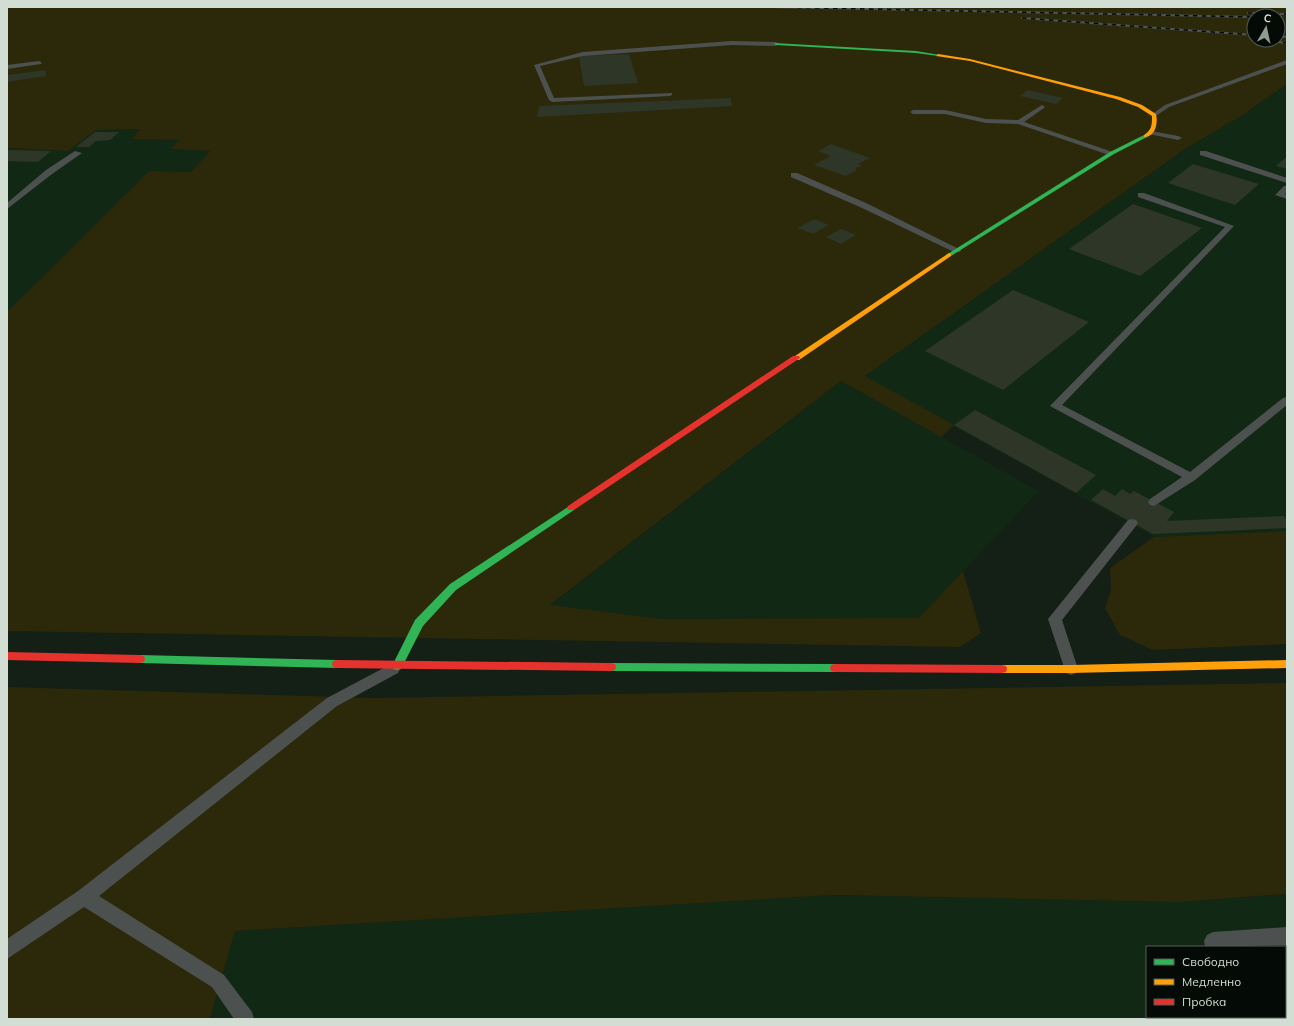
<svg xmlns="http://www.w3.org/2000/svg" width="1294" height="1026" viewBox="0 0 1294 1026" font-family="Mulish,sans-serif">
	<style>
		.built { fill: #112815; fill-rule: evenodd }
		.green { fill: #2b290a; fill-rule: evenodd }
		.building { fill: #2e3627 }
		.lines { fill: none; stroke-linecap: round; stroke-linejoin: round }
		.lane { fill: #4c514f; fill-rule: evenodd }
		.fast { fill: #30b455; fill-rule: evenodd }
		.slow { fill: #ff9f0a; fill-rule: evenodd }
		.jam { fill: #e5322d; fill-rule: evenodd }
		.rail-casing { stroke: #505652; stroke-width: 2 }
		.rail { stroke: #040a05; stroke-width: 1.5; stroke-dasharray: 4.5; stroke-linecap: butt }
	</style>
	<rect width="100%" height="100%" fill="#141f16"/>
	<g class="built">
		<path d="M1287 84V531L1154 537 864 377 1185 149 1243 115Z"/>
		<path d="M140 129 133 138 180 140 171 149 210 151 191 172 149 171 7 312V148L68 151 96 130Z"/>
		<path d="M841 381 1039 491 919 618 662 619 550 606Z"/>
		<path d="M1287 894V1019H210L235 931 834 895 1179 902ZM1147 947H1285V1017H1147Z"/>
	</g>
	<g class="green">
		<path d="M7 7H1287V84L1243 115 1185 149 865 376 954 425 941 437 841 381 550 605 662 619 919 618 963 571 981 633 960 647 7 631V312L149 171 191 172 210 151 171 149 179 140 132 139 140 129 96 130 68 151 7 148ZM1254 16H1278V40H1254Z"/>
		<path d="M1287 531V644L1153 650 1120 635 1105 608 1111 590 1110 568 1154 537Z"/>
		<path d="M1287 683V894L1179 902 834 895 235 931 210 1019H7V687L374 698Z"/>
	</g>
	<g class="building">
		<path d="M629 54 638 83 584 86 579 56Z"/>
		<path d="M46 70V76L7 82V75Z"/>
		<path d="M1028 90 1063 98 1056 104 1020 96Z"/>
		<path d="M731 98 732 106 537 117 539 106Z"/>
		<path d="M95 132H119L110 140 96 141 89 147H76Z"/>
		<path d="M831 144 870 158 858 164 863 166 855 168 857 170 846 176 814 165 831 156 818 151Z"/>
		<path d="M7 150 51 151 38 162 7 161Z"/>
		<path d="M1285 158 1287 159V169L1276 166Z"/>
		<path d="M1193 164 1259 184 1235 205 1168 183Z"/>
		<path d="M1133 204 1202 228 1140 276 1069 249Z"/>
		<path d="M814 219 829 225 813 234 798 228Z"/>
		<path d="M841 229 856 235 841 244 826 237Z"/>
		<path d="M1013 290 1089 322 1003 390 925 351Z"/>
		<path d="M975 410 1096 475 1076 493 954 425Z"/>
		<path d="M1103 489 1115 496 1122 489 1130 494 1134 491 1174 512 1167 521 1284 516 1287 520V528L1153 534 1091 500Z"/>
	</g>
	<g class="lines">
		<g class="lane">
			<path d="M732 41 776 42 779 44 776 46 732 45 583 56 540 66 554 98 672 93V95L670 96 552 102 549 100 534 65 583 52Z"/>
			<path d="M1287 60V64L1169 107 1156 116 1151 115 1165 105Z"/>
			<path d="M39 61 42 63 41 64 7 69V65Z"/>
			<path d="M1042 105 1045 107 1044 108 1024 122 1116 153 1109 155 1018 124 986 123 945 114H913L910 112 913 110H945L986 119 1018 120Z"/>
			<path d="M1151 131 1178 136 1182 138 1178 140 1149 134 1148 133Z"/>
			<path d="M75 151 82 153 52 174 7 209V203L46 170Z"/>
			<path d="M1200 151H1206L1287 178V183L1200 155Z"/>
			<path d="M791 173H797L866 203 961 250 960 252H954L860 207 791 177Z"/>
			<path d="M1284 186H1287V192L1285 194 1287 195V199L1275 195Z"/>
			<path d="M1138 193H1144L1234 226 1062 405 1190 472 1283 398 1287 397V405L1195 480 1154 506 1150 505 1148 502 1150 499 1182 477 1050 406 1225 227 1138 197Z"/>
			<path d="M1132 519 1136 520 1138 523 1136 526 1062 620 1078 669 1076 673 1071 675 1066 673 1048 619 1128 520Z"/>
			<path d="M393 663 398 665 400 669 398 673 337 706 99 896 224 975 252 1012 254 1019H234L212 987 84 907 7 959V939L78 891 327 698Z"/>
			<path d="M1287 927V945L1205 947 1204 941 1207 935 1213 932Z"/>
			<rect x="1225" y="1017" width="19" height="2"/>
		</g>
		<g class="fast">
			<path d="M774 43 916 51 940 55 938 56 916 53 776 45Z"/>
			<path d="M1144 135 1149 136 1114 154 951 256 946 255 1110 152Z"/>
			<path d="M571 505 574 506 575 508 574 510 456 590 423 626 401 669 397 670 393 669 392 666 415 620 450 584Z"/>
			<path d="M140 655 337 660 341 661 342 664 341 667 337 668 140 663 136 662 135 659 136 656Z"/>
			<path d="M611 663 835 664 839 665 840 668 839 671 835 672 611 671 607 670 606 667 607 664Z"/>
		</g>
		<g class="slow">
			<path d="M938 54 970 59 1120 97 1142 105 1156 114C1158 123 1156 137 1144 137V135C1152 130 1152 124 1152 116L1138 107 1116 99 970 61 936 56Z"/>
			<path d="M949 253 951 254V256L799 360H793L792 358Z"/>
			<path d="M1287 660V668L1071 673H1002L998 672 997 669 998 666 1002 665H1071Z"/>
		</g>
		<g class="jam">
			<path d="M793 356H799L800 358 574 510H568L567 508 568 506Z"/>
			<path d="M7 652 140 655 144 656 145 659 144 662 140 663 7 660Z"/>
			<path d="M337 660 611 663 615 664 616 667 615 670 611 671 337 668 333 667 332 664 333 661Z"/>
			<path d="M835 664 1002 665 1006 666 1007 669 1006 672 1002 673 835 672 831 671 830 668 831 665Z"/>
		</g>
		<defs>
			<g id="rail">
				<path d="M770 7 1254 17"/>
				<path d="M1248 13 1287 14"/>
				<path d="M1022 18 1254 35"/>
				<path d="M1278 36 1287 37"/>
				<path d="M1256 40 1287 43"/>
			</g>
		</defs>
		<use href="#rail" class="rail-casing"/>
		<use href="#rail" class="rail"/>
	</g>
	<rect width="1294" height="1026" fill="none" stroke="#d2ded3" stroke-width="16"/>
	<rect x="1146" y="946" width="140" height="72" fill="#040a05" stroke="#565f57"/>
	<rect x="1154" y="959" width="20" height="6" fill="#30b455" stroke="#565f57"/>
	<text x="1182" y="966" font-size="12" fill="#d2ded3">Свободно</text>
	<rect x="1154" y="979" width="20" height="6" fill="#ff9f0a" stroke="#565f57"/>
	<text x="1182" y="986" font-size="12" fill="#d2ded3">Медленно</text>
	<rect x="1154" y="999" width="20" height="6" fill="#e5322d" stroke="#565f57"/>
	<text x="1182" y="1006" font-size="12" fill="#d2ded3">Пробка</text>
	<g transform="translate(1266 28) rotate(9)"><circle r="19" fill="#040a05" stroke="#565f57"/>
	<path d="M0-3L7 15L0 10L-7 15Z" fill="#909b91"/>
	<text y="-6" font-size="11" font-weight="bold" text-anchor="middle" fill="#d2ded3">С</text>
	</g>
</svg>
